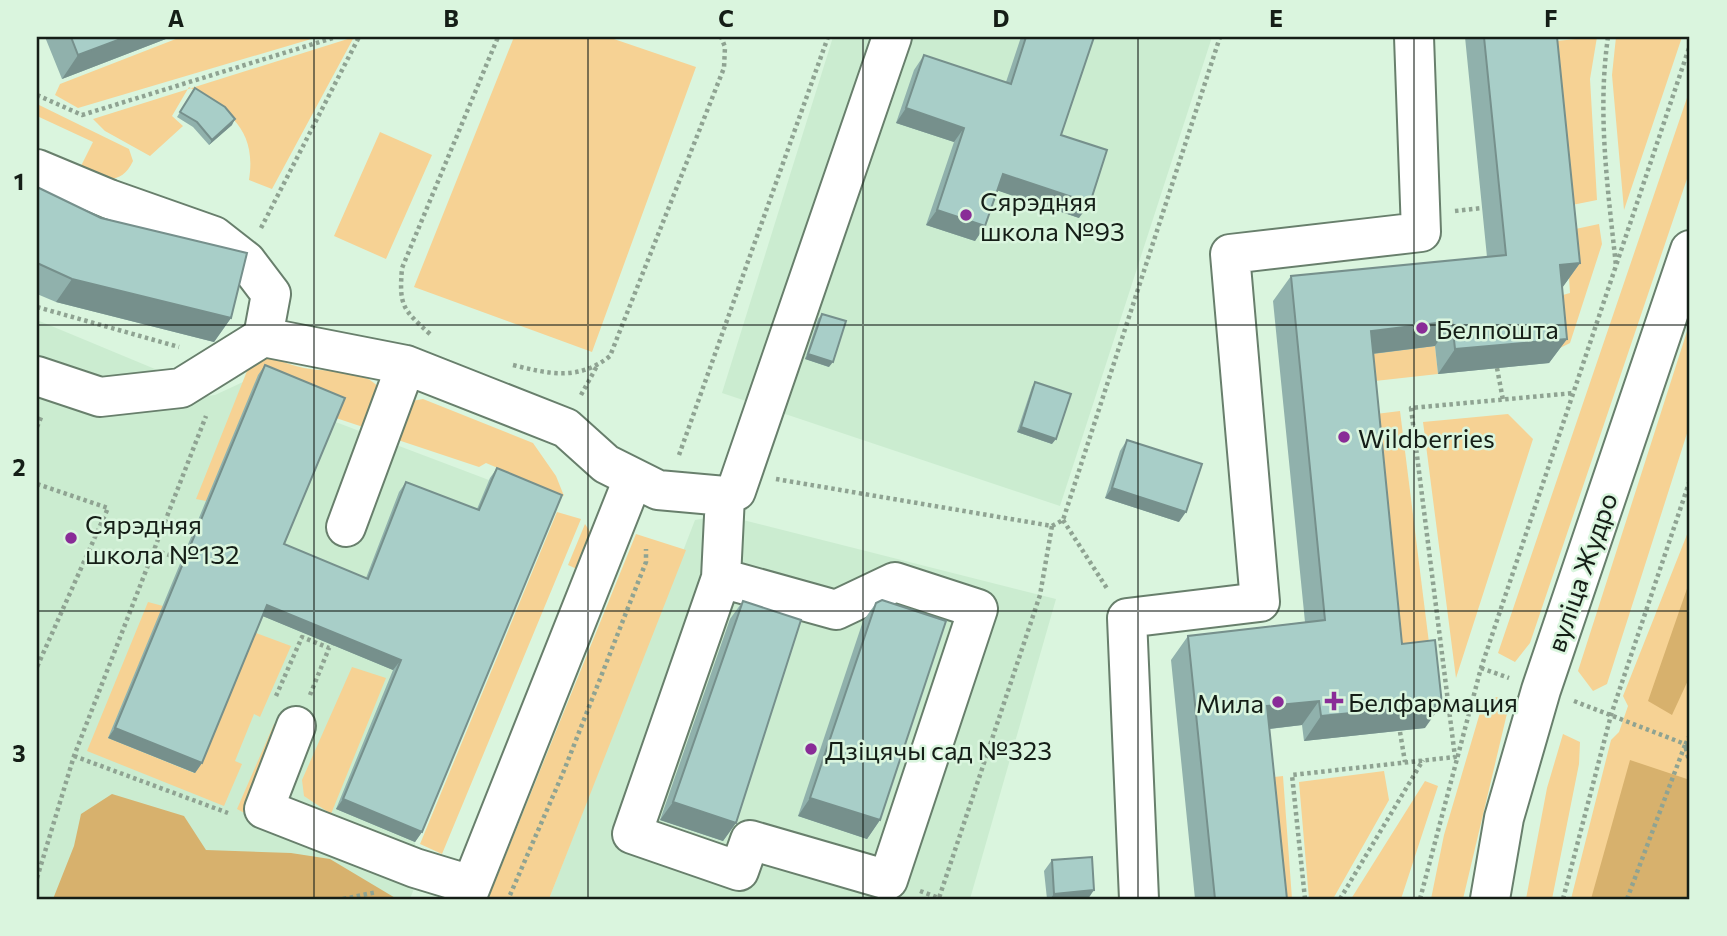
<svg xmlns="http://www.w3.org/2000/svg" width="1727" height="936" viewBox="0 0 1727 936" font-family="Commissioner,sans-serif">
<rect width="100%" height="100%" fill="#daf5de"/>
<path fill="#cbecd0" d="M833 37H1212L1060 506 722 393Z
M37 320 167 374 190 398 215 395 258 375 333 421 555 505 415 842 416 883 410 899H37Z
M723 515 1056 599 970 899H549L695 520Z"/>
<path fill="#f6d294" d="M181 37H318L78 108 55 95 60 84Z
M354 37 272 189 249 180C257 129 229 111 189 87L172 116 183 126 150 156 105 131 93 119Z
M514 37H608L696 67 592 352 414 287Z
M1597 37 1590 79 1597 200 1562 207 1546 42Z
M1616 37H1682L1624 210 1612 75Z
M1690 89V170L1530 643 1515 662 1498 653Z
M37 104 129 149 133 161C121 187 102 179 79 170L93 142 37 116Z
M380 132 432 155 386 259 334 236Z
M1599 224 1602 244 1570 343 1556 350 1552 298 1570 293 1566 231Z
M1690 322V424L1607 684 1593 691 1578 671Z
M1435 346 1438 374 1357 383 1354 356Z
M272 358C282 361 293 366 304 368 329 373 364 367 381 390L372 430 336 418 258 376 206 501 196 499 251 361Z
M423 399 533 443 556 476 564 496 486 463 479 467 389 437 412 401Z
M1400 411 1431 659 1385 668 1360 416Z
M1508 414 1533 439 1456 678 1423 422Z
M557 512 581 519 442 854 420 844Z
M585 524 591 533 590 575 568 565Z
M1690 527V899H1571L1611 740 1619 732 1628 706 1623 696Z
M636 534 686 550 549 899H488Z
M148 602 163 606 108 738 194 773 253 632 291 646 260 717 254 714 235 761 242 764 224 806 87 751Z
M352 667 386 678 331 814 304 796 302 780Z
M1497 697 1509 705 1463 899H1431L1444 835 1484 699Z
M274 724 283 736 250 816 237 809Z
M1563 734 1580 742 1579 764 1552 899H1526L1547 788Z
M1384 771 1389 800 1333 899H1309L1299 782Z
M1283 776 1292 899H1267L1255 779Z
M1425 781 1438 786 1401 899H1351Z"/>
<path fill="#d7b16d" d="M1690 580V676L1672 715 1648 701Z
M1630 760 1690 780V899H1591Z
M112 794 184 816 206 850 291 853 330 859 397 899H53L74 846 81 814Z"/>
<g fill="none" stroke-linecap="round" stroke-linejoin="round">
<g stroke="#687f6c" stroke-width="42">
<path id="minor" d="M37 169 109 199 214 236 246 261 271 294 263 337
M37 376 100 397 181 388 263 337 406 365 566 428 606 464 658 490 725 496 721 578 836 610 895 582 978 609 888 880 750 840 739 871 632 834 721 578
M725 496 736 491 892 37
M346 527 406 365
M296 726 264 809 415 868 471 885
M466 899 633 479
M1139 899 1127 618 1260 602 1230 254 1421 232 1414 37"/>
</g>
<g stroke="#687f6c" stroke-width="42">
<path id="major" d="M1490 899 1504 818 1541 690 1690 250"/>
</g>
<path stroke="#8fa392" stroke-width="4.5" stroke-dasharray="3.5 3.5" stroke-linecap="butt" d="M1608 37C1597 113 1608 190 1616 266
M37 95 82 115 336 37
M1455 211 1482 208
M261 228 359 37
M37 307 179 347
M430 334C402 309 399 305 402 268L498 37
M513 365C549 374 579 381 610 356L724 68 725 47 721 37
M1497 368 1503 400
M581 395 597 366
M37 427 42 415
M679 455 828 37
M776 479 1052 526 1063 520 1220 37
M37 484 108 508 37 667
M1063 520 1108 590
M154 550 181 559
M1481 668 1509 678
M310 695 329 648
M276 696 302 637 329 648 332 644
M1574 701 1690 746
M1400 732 1405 762
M1690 735 1685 745 1690 765
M74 756 228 813
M37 878 74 756 206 416
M920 891 939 898 1040 595 1052 526
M510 895 563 773 646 562V549
M343 899 377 892
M1305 899 1292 775 1455 757 1411 408 1574 393
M1340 899 1423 760
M1420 899 1481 668 1690 45
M1563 899 1611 715 1690 480
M1627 899 1685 745"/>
<use href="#minor" stroke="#fff" stroke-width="38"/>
<use href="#major" stroke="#fff" stroke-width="38"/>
</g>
<path fill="#90b1ac" d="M45 37H171L62 79Z
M1021 37H1094L1061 135 1079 218 997 190 985 226 975 241 926 225 954 142 896 123 914 70 924 55 1006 82Z
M1465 37H1557L1580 263 1562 288 1567 339 1549 363 1438 374 1435 346 1373 354 1402 644 1425 728 1304 741 1302 725 1269 729 1287 899H1195L1171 660 1188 636 1305 622 1273 301 1291 276 1487 257Z
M195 88 232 125 209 145 193 127 177 117Z
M37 187 231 318 214 342 56 302 37 294Z
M822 314 829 367 805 359 818 319Z
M265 365 284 544 366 578 399 492 406 482 477 509 490 478 497 468 422 832 415 842 336 809 393 670 263 616 202 763 195 773 108 738 258 375Z
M1035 382 1052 444 1017 432 1032 387Z
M1127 440 1179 522 1105 498 1120 451Z
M743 601 736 823 723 841 660 820 730 619Z
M876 603 880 820 867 839 798 816 863 621Z
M1052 860 1088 899H1047L1044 871Z"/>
<path fill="#76908c" d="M126 37H171L62 79 78 55Z
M906 108 964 128 954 142 896 123Z
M235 119 232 125 209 145 212 140Z
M1003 174 1090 203 1079 218 993 189Z
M937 210 985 226 975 241 926 225Z
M1580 263 1562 288 1543 290 1560 265Z
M72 279 231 318 214 342 56 302Z
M1452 321 1435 346 1354 356 1371 331Z
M1567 339 1549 363 1438 374 1455 349Z
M808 354 833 362 829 367 805 359Z
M1021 427 1056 439 1052 444 1017 432Z
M1112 488 1186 512 1179 522 1105 498Z
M267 605 401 660 393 670 260 615Z
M1319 701 1302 725 1250 731 1267 706Z
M1442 704 1425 728 1304 741 1321 716Z
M115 728 202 763 195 773 108 738Z
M810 798 880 820 867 839 798 816Z
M343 799 422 832 415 842 336 809Z
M673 802 736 823 723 841 660 820Z
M1094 890 1088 899H1050L1054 894Z"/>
<path fill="#a8cec8" stroke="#76908c" stroke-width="2" d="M71 37H126L78 55Z
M1026 37H1094L1061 135 1107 150 1090 203 1003 174 985 226 937 210 964 128 906 108 924 55 1011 84Z
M1484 37H1557L1580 263 1560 265 1567 339 1455 349 1452 321 1371 331 1402 644 1435 640 1442 704 1321 716 1319 701 1267 706 1287 899H1215L1188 636 1325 620 1291 276 1506 255Z
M195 88 225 107 235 119 212 140 197 122 180 112Z
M37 187 101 218 247 253 231 318 72 279 37 263Z
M822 314 846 321 833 362 808 354Z
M265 365 345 398 284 544 368 579 406 482 479 510 497 468 562 495 422 832 343 799 401 660 267 605 202 763 115 728Z
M1035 382 1071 394 1056 439 1021 427Z
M1127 440 1202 464 1186 512 1112 488Z
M882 600 946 621 880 820 810 798 876 603Z
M743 601 801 620 736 823 673 802Z
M1092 857 1094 890 1054 894 1052 860Z"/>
<path fill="none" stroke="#151e17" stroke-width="2" stroke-opacity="0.55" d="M314 37V899M588 37V899M863 37V899M1138 37V899M1414 37V899M37 325H1690M37 611H1690"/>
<g fill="#892c97" stroke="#daf5de" stroke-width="2.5">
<circle cx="966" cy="215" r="7"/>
<circle cx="1422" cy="328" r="7"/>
<circle cx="1344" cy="437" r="7"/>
<circle cx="71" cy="538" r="7"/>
<path d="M1330.5 690.5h7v7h7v7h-7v7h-7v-7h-7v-7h7z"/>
<circle cx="1278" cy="702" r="7"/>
<circle cx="811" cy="749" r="7"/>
</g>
<g text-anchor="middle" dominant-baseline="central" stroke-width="5" stroke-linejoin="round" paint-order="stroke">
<g font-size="26" fill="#151e17" stroke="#daf5de" text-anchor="start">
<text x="980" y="200">Сярэдняя<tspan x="980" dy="30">школа №93</tspan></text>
<text x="1436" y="328">Белпошта</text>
<text x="1358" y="437">Wildberries</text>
<text x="85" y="523">Сярэдняя<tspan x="85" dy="30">школа №132</tspan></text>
<text x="1348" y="701">Белфармация</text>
<text x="1264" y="702" text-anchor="end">Мила</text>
<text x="825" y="749">Дзіцячы сад №323</text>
</g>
<g font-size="26" fill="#151e17" stroke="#daf5de">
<text transform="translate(1581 572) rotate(-71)">вуліца Жудро</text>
</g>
</g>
<rect width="1727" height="936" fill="none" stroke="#daf5de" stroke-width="77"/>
<rect x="38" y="38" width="1650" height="860" fill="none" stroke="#151e17" stroke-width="2.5"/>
<g font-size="23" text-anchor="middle" font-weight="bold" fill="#151e17">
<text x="176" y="27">A</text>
<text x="451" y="27">B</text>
<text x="726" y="27">C</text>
<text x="1001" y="27">D</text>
<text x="1276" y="27">E</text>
<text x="1551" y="27">F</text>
<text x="19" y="190">1</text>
<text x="19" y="476">2</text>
<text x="19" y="762">3</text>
</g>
</svg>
